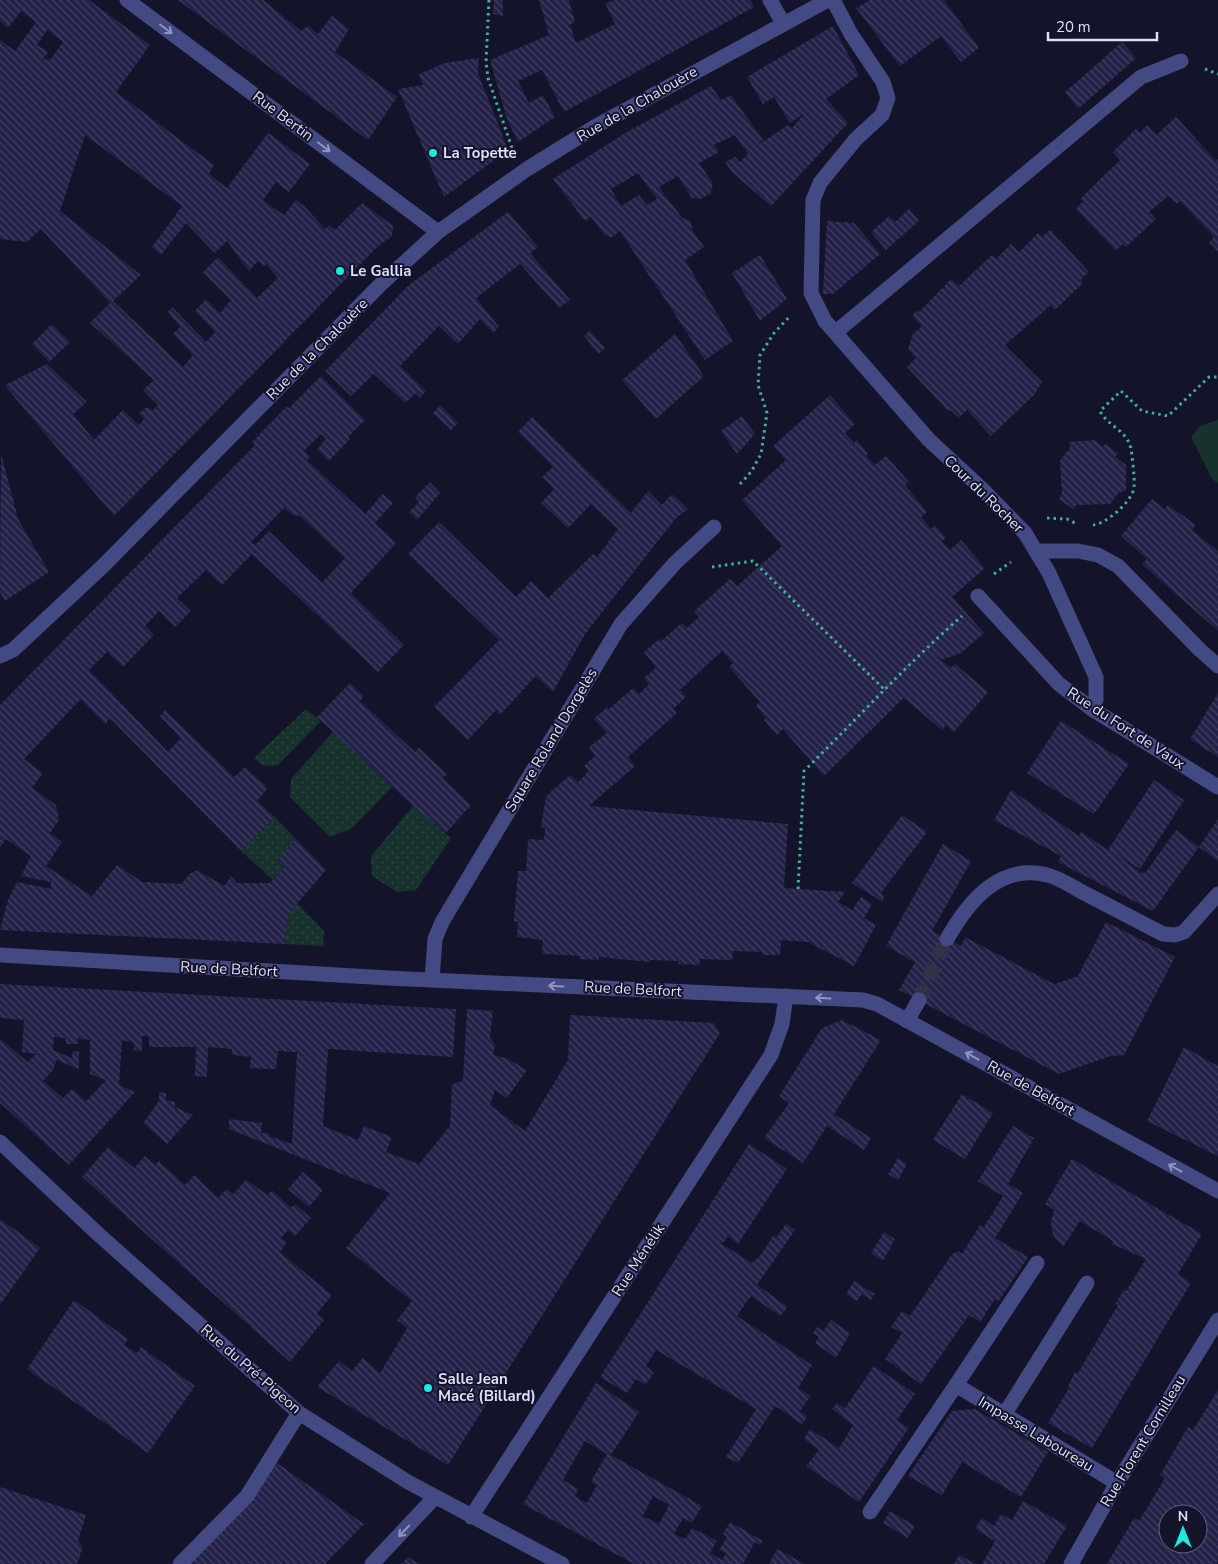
<svg xmlns="http://www.w3.org/2000/svg" width="1218" height="1564" viewBox="0 0 1218 1564" font-family="'Nunito Sans',sans-serif">
<defs>
<pattern id="garden-dots" width="8" height="8" patternUnits="userSpaceOnUse" patternTransform="scale(1.25)"><rect width="8" height="8" fill="#17322d"/><path d="M2 2h.1M6 6h.1" fill="none" stroke="#2d4642" stroke-width="1.8" stroke-linecap="round"/></pattern>
<pattern id="building-back-hatch" width="6" height="6" patternUnits="userSpaceOnUse" patternTransform="scale(1.25)"><rect width="6" height="6" fill="#232148"/><path d="M-1 5l2 2M0 0l6 6M5-1l2 2" fill="none" stroke="#424163"/></pattern>
</defs>
<rect width="100%" height="100%" fill="#131329"/>
<path fill="#17322d" d="M1218 420V483L1212 479 1191 437 1200 426Z"/>
<path fill="url(#garden-dots)" d="M306 709 321 721 278 765 263 766 254 758Z
M333 732 392 787 351 829 330 837 290 797 291 779Z
M413 806 451 838 416 890 397 892 372 876 371 856Z
M275 817 296 839 277 860 284 867 273 880 241 851Z
M297 903 324 931 323 946 285 944 289 913Z"/>
<path fill="url(#building-back-hatch)" fill-rule="evenodd" d="M0 0H89L150 45 116 92 214 165 209 174 227 188 268 133 310 164 289 192 276 182 263 200 271 206 284 215 296 200 304 206 325 229 329 225 335 230 362 203 393 226 392 236 378 246 114 516 6 387 7 384 47 364 87 402 73 414 94 440 123 410 139 425 144 419 139 413 147 407 153 410 158 405 143 390 154 380 90 323 110 303 41 229 27 242 0 239V40L15 51 36 22 21 11 8 28 0 21ZM47 30 63 42 50 60 43 59 48 52 37 45ZM85 135 182 206 152 247 161 255 186 223 215 253 227 241 249 271 258 261 264 266 266 264 278 278 257 298 218 257 203 272 231 300 220 313 206 299 195 311 215 332 206 342 172 307 168 312 180 327 173 334 193 355 183 367 113 301 141 275 60 211Z
M178 0H263L301 31 308 26 318 34 332 16 349 29 335 52 397 97 368 140Z
M494 0H503V16L493 14Z
M539 0H569L575 22 570 25 576 43 615 24 605 3 616 0H750L754 7 564 112 542 70 518 81 529 103 543 95 555 117 518 142 507 119 490 60 549 35Z
M870 0H944L979 48 961 62 941 36 900 66 856 8Z
M833 26 859 75 826 99 848 123 771 206 731 171 725 162 735 157 740 162 748 154 735 135 714 145 719 152 699 163 713 183 711 193 701 199 692 198 678 176 659 187 682 218 691 221 692 230 704 247 685 260 733 341 705 360 620 231 612 237 605 236 591 217 585 221 553 179 627 132 711 86 721 100 731 95 763 140 755 147 788 125 792 128 804 114 790 123 774 97 763 104 747 77ZM638 173 657 199 647 205 639 195 621 206 611 189Z
M1122 42 1136 58 1078 109 1065 92Z
M479 58 478 73 508 150 444 197 398 89 423 85 419 74 445 63Z
M1176 117 1216 161 1218 159V252L1209 242 1214 237 1180 201 1177 204 1168 196 1149 212 1156 219 1126 247 1123 244 1116 251 1076 209 1083 201 1081 198 1120 160 1113 152 1136 129 1140 133 1147 125 1156 135Z
M909 209 919 221 886 250 871 232 889 216 895 222Z
M508 212 538 247 530 253 570 300 559 308 520 264 476 298 499 327 493 333 480 319 458 344 439 326 400 366 426 391 420 398 416 393 405 403 374 374 351 396 325 371 409 285Z
M827 221 854 223 880 254 833 294H823Z
M1050 230 1089 272 1081 279 1083 283 1055 310 1051 305 1005 345 1042 382 1035 394 991 436 967 410 959 418 950 410 948 411 907 367 916 358 908 349 913 334 922 326 912 315 917 311 919 312 951 279 959 286 992 255 996 259 1011 244 1019 252 1038 233 1042 237Z
M760 255 787 299 760 321 732 273Z
M52 324 70 342 49 362 32 344Z
M590 331 605 348 599 354 584 336Z
M675 334 704 376 656 419 622 380Z
M321 376 365 420 348 437 350 439 329 461 317 449 326 439 321 434 304 451 310 457 307 460 365 514 383 494 393 503 375 523 396 543 351 593 404 645 378 672 252 554 222 585 206 570 177 598 191 611 175 627 159 611 145 626 154 635 123 667 107 652 89 670 168 752 181 738 160 716 165 710 234 777 245 767 268 788 257 801 275 817 241 851 110 718 105 724 81 699 24 759 43 773 32 788 56 805 59 820 50 833 62 842 46 866 92 896 117 865 142 882 182 884 189 874 197 870 224 886 231 876 237 883H270L284 867 277 860 296 839 326 870 289 913 285 944 0 930 8 900 17 882 51 889V882L21 876 31 856 6 839 0 848V705L255 445 252 442 286 407 289 408ZM284 508 293 515 300 516 345 558 322 583 269 531 255 545 251 542Z
M830 395 855 424 845 433 854 443 857 440 868 454 866 456 875 465 886 456 909 482 905 485 927 512 921 517 931 529 935 525 946 538 942 541 950 550 961 540 985 568 952 597 984 633 961 653 941 660 951 668 955 664 988 692 954 732 946 725 942 730 904 698 824 776 783 729 777 735 764 720 766 718 756 706 760 702 729 667 733 663 722 651 680 690 686 697 673 709 677 713 628 757 635 766 589 806 788 824 784 888 845 892 838 902 852 910 861 897 872 904 864 918 876 925 854 966 808 942 781 940 780 955H763L762 952 733 951 732 960 700 959 699 965 678 964V961L650 960V962L599 957V960L580 959V956L542 954 543 940 517 937 518 922 514 921 518 871H526L528 839 544 840 545 828 541 827 546 796 570 775 578 782 589 771 584 766 595 756 589 747 607 733 594 719 607 707 609 709 633 688 639 694 649 684 644 678 656 668 644 652 659 639 661 641 682 623 687 628 699 617 694 611 730 579 737 586 782 546 742 500 786 460 773 446Z
M440 405 458 423 451 430 433 413Z
M742 416 755 434 737 454 721 431Z
M532 417 631 513 648 491 662 505 672 494 688 509 676 518 585 634 553 692 536 676 500 715 496 710 468 740 434 707 499 640 408 554 439 522 516 597 531 581 548 598 593 554 597 557 618 529 591 504 568 528 541 503 554 489 542 477 553 467 518 432Z
M1095 440 1102 447 1106 444 1118 454 1115 457 1126 465V491L1119 492 1110 504 1076 505 1073 509 1059 499 1062 494 1060 460 1070 448 1069 442Z
M1 453 18 519 49 572 5 601 0 592Z
M430 482 440 493 417 520 409 512 419 502 415 497Z
M1152 499 1164 509 1168 505 1196 525 1192 530 1218 551V631L1142 564 1147 559 1121 536Z
M350 683 364 696 360 701 415 752 419 748 447 774 443 778 471 805 446 833 413 806 317 717Z
M1218 693V757L1190 739Z
M1061 721 1129 764 1094 814 1027 773Z
M1154 780 1184 800 1140 869 1115 854 1142 873 1146 872 1176 830 1199 847 1218 819V861L1199 847 1153 911 1058 862 1061 856 994 820 1011 790 1079 836 1081 832 1108 850Z
M902 815 927 832 881 893 884 896 883 902 852 883Z
M943 844 971 861 932 931 961 946 965 937 1054 984 1052 989 1055 984 1078 976 1106 922 1175 957 1124 1055 1111 1056 1059 1074 899 990 915 962 886 946Z
M0 984 456 1009 453 1057 328 1049 323 1126 358 1140 364 1126 392 1137 386 1152 419 1164 450 1126 452 1084 463 1081 467 1009 493 1011 490 1038 495 1044 493 1055 506 1058 527 1070 507 1098 495 1090 490 1105 525 1131 568 1060 570 1015 714 1023 720 1033 448 1465 317 1387 339 1361 352 1371 363 1358 380 1373 407 1328 397 1320 412 1301 346 1248 390 1193 229 1129V1119L262 1123 261 1133H268L269 1136 292 1144 297 1052 278 1051 276 1069 250 1068 251 1057 232 1055V1049L208 1047 207 1077 195 1076 196 1047H149V1036H142V1051L134 1050V1043L122 1040 119 1085 135 1092 69 1165 0 1103V1039L28 1062 36 1054 22 1052 24 1020 0 1018ZM54 1037 65 1038 67 1044H79L78 1038 90 1040V1074L106 1080 86 1101 72 1089 63 1098 43 1081 53 1070 56 1060 79 1069V1052L73 1051 72 1058 53 1050Z
M842 1020 881 1040 834 1114 871 1138 864 1150 827 1126 803 1163 764 1138 789 1103 779 1096 822 1028Z
M1184 1047 1218 1066V1156L1147 1121Z
M159 1092 166 1093V1100L175 1102V1107L193 1115 167 1144 143 1123 159 1101Z
M962 1094 993 1113 965 1159 933 1140Z
M1013 1126 1034 1138 1008 1184 1023 1193 995 1238 1028 1257 998 1302 995 1299 980 1322 969 1315 921 1384 885 1359 902 1333 891 1327 902 1311 910 1316 952 1254 958 1251 962 1254 980 1225 984 1227 1003 1196 978 1181Z
M749 1144 787 1169 738 1244 728 1236 722 1244 752 1263 760 1256 773 1236 776 1238 786 1224 795 1230 757 1285 788 1307 780 1316 751 1296 737 1316 812 1365 798 1388 811 1396 800 1411 807 1417 802 1424 775 1406 738 1463 726 1457 756 1409 656 1350 646 1366 654 1373 645 1385 636 1379 627 1393 600 1377Z
M108 1147 134 1168 145 1156 155 1165 159 1161 185 1185 194 1175 218 1198 227 1189 233 1194 246 1180 268 1195 272 1190 291 1208 295 1204 311 1218 295 1236 288 1230 281 1238 287 1242 280 1252 332 1295 317 1314 324 1320 290 1362 82 1177Z
M898 1158 907 1164 898 1180 888 1174Z
M1072 1159 1202 1234 1178 1274 1191 1283 1092 1448 1048 1423 1069 1388 1068 1386 1075 1372 1078 1373 1118 1305 1115 1304 1124 1290 1126 1291 1146 1259 1112 1244 1113 1241 1080 1221 1063 1247 1053 1236 1051 1222 1054 1210 1045 1204Z
M303 1172 323 1190 309 1207 288 1189Z
M0 1219 40 1248 0 1305Z
M884 1232 895 1239 883 1261 871 1253Z
M854 1281 875 1294 871 1300 862 1294 857 1301 846 1294Z
M74 1300 128 1339 124 1345 137 1353 141 1347 195 1386 148 1453 27 1369Z
M831 1320 850 1333 836 1358 815 1343 819 1337 813 1333 817 1327 823 1331Z
M874 1366 915 1394 897 1420 909 1428 859 1502 806 1466 819 1450 804 1439 810 1429 839 1448 853 1425 832 1409 837 1403 845 1408Z
M596 1383 639 1412 611 1455 702 1506 692 1523 683 1518 674 1534 685 1539 692 1528 717 1541 710 1553 722 1560 726 1553 719 1550 727 1537 723 1534 730 1522 763 1541 760 1545 755 1542 743 1564H634L523 1504ZM585 1441 607 1454 591 1481 597 1485 587 1503 575 1496 578 1489 563 1480ZM653 1496 669 1505 659 1524 643 1516Z
M1218 1390V1560L1216 1564H1107L1134 1518 1139 1521 1165 1478 1160 1475 1188 1427 1193 1430ZM1168 1514H1198V1544H1168Z
M975 1409 1048 1452 1021 1497 962 1462 942 1495 908 1476 952 1411Z
M277 1463 364 1524 325 1564H190Z
M0 1487 86 1515 78 1541 83 1547 77 1564H0Z
M1023 1501 1067 1526 1044 1564H982L995 1541 975 1529 982 1518 994 1526 1001 1514 1012 1520Z
M890 1511 915 1526 908 1538 883 1523Z
M777 1549 801 1562 805 1564H769Z
M959 1555 976 1564H954Z
M408 1557 419 1564H401Z"/>
<g fill="none" stroke-linecap="round" stroke-linejoin="round">
<path stroke="#313249" stroke-width="15" stroke-dasharray="15 8" stroke-linecap="butt" d="M919 1000 947 939"/>
<path stroke="#3cb299" stroke-width="3" stroke-dasharray="2.5 4" stroke-linecap="butt" d="M489 0 486 62 488 78 512 148
M1205 69 1218 74
M740 484 751 472 761 454 767 413 758 385 760 355 774 333 791 315
M1047 518 1067 519 1075 523
M1093 525C1106 524 1133 501 1134 487 1135 480 1132 452 1130 445 1124 429 1107 425 1100 411L1121 391 1142 411 1168 416 1209 377H1218
M712 567 753 561 885 690
M994 574 1011 562
M798 889 804 771C856 720 906 665 962 616"/>
<path stroke="#434a83" stroke-width="15" d="M127 0 438 232
M770 0 783 23
M833 0 851 34 883 82 888 98 882 115 856 139 837 162 820 183 813 200 811 293 825 321 929 440 982 489 1025 533 1049 573 1096 677V700L1092 709
M836 332 1141 77 1181 61
M1036 551H1078L1098 555 1118 566 1200 650 1218 666
M978 596 1059 684 1092 709 1218 787
M0 656 13 650 103 566 381 284 438 232 527 169 598 125 828 0
M947 939C968 902 999 863 1047 875 1061 878 1075 889 1088 895 1113 908 1138 921 1163 934L1175 935 1184 932 1218 894
M0 955 388 978 863 1000 877 1004 1218 1191
M432 980 435 939 442 922 621 624 675 563 714 527
M907 1021 919 1000
M0 1142 97 1233 299 1413 408 1482 562 1564
M956 1385 1037 1263
M1004 1415 1087 1283
M870 1512 956 1385 1117 1483
M471 1517 771 1055 782 1024 786 996
M180 1564 247 1496 299 1413
M372 1564 435 1497
M1071 1564 1117 1483 1218 1320"/>
</g>
<defs><path id="oneway-shaft" d="M-6 0H5M1.5-3L5.5 0L1.5 3" fill="none" stroke-width="1.6" stroke-linecap="round" stroke-linejoin="round" transform="scale(1.25)"/></defs>
<g stroke="#9094c0">
<use href="#oneway-shaft" transform="translate(166 29) rotate(37)"/>
<use href="#oneway-shaft" transform="translate(324 147) rotate(37)"/>
<use href="#oneway-shaft" transform="translate(556 986) rotate(-177)"/>
<use href="#oneway-shaft" transform="translate(823 998) rotate(-177)"/>
<use href="#oneway-shaft" transform="translate(972 1056) rotate(-151)"/>
<use href="#oneway-shaft" transform="translate(1175 1168) rotate(-151)"/>
<use href="#oneway-shaft" transform="translate(404 1531) rotate(134)"/>
</g>
<g fill="#1beadf" stroke="#131329" stroke-width="2">
<circle cx="433" cy="153" r="5"/>
<circle cx="340" cy="271" r="5"/>
<circle cx="428" cy="1388" r="5"/>
</g>
<g text-anchor="middle" dominant-baseline="central" stroke-width="4" stroke-linejoin="round" paint-order="stroke">
<g font-size="15" fill="#dedffc" stroke="#131329">
<text transform="translate(637 104) rotate(-30)">Rue de la Chalouère</text>
<text transform="translate(283 116) rotate(37)">Rue Bertin</text>
<text transform="translate(317 349) rotate(-45)">Rue de la Chalouère</text>
<text transform="translate(984 494) rotate(44)">Cour du Rocher</text>
<text transform="translate(1126 728) rotate(33)">Rue du Fort de Vaux</text>
<text transform="translate(551 740) rotate(-59)">Square Roland Dorgelès</text>
<text transform="translate(229 969) rotate(3)">Rue de Belfort</text>
<text transform="translate(633 989) rotate(3)">Rue de Belfort</text>
<text transform="translate(1031 1088) rotate(29)">Rue de Belfort</text>
<text transform="translate(638 1260) rotate(-57)">Rue Ménélik</text>
<text transform="translate(251 1369) rotate(41)">Rue du Pré-Pigeon</text>
<text transform="translate(1036 1434) rotate(31)">Impasse Laboureau</text>
<text transform="translate(1143 1441) rotate(-59)">Rue Florent Cornilleau</text>
</g>
<g font-size="15" font-weight="bold" fill="#dedffc" stroke="#131329" text-anchor="start">
<text x="443" y="153">La Topette</text>
<text x="350" y="271">Le Gallia</text>
<text x="438" y="1379">Salle Jean<tspan x="438" dy="17">Macé (Billard)</tspan></text>
</g>
</g>
<g transform="translate(1183 1529)"><circle r="24" fill="#131329" stroke="#64657d"/>
<path d="M0-4L9 19L0 12L-9 19Z" fill="#1beadf"/>
<text y="-8" font-size="14" font-weight="bold" text-anchor="middle" fill="#dedffc">N</text>
</g>
<path d="M1048 32v8h109v-8" fill="none" stroke="#dedffc" stroke-width="2.5"/>
<text x="1056" y="32" font-size="15" fill="#dedffc" stroke="#131329" stroke-width="4" paint-order="stroke">20 m</text>
</svg>
